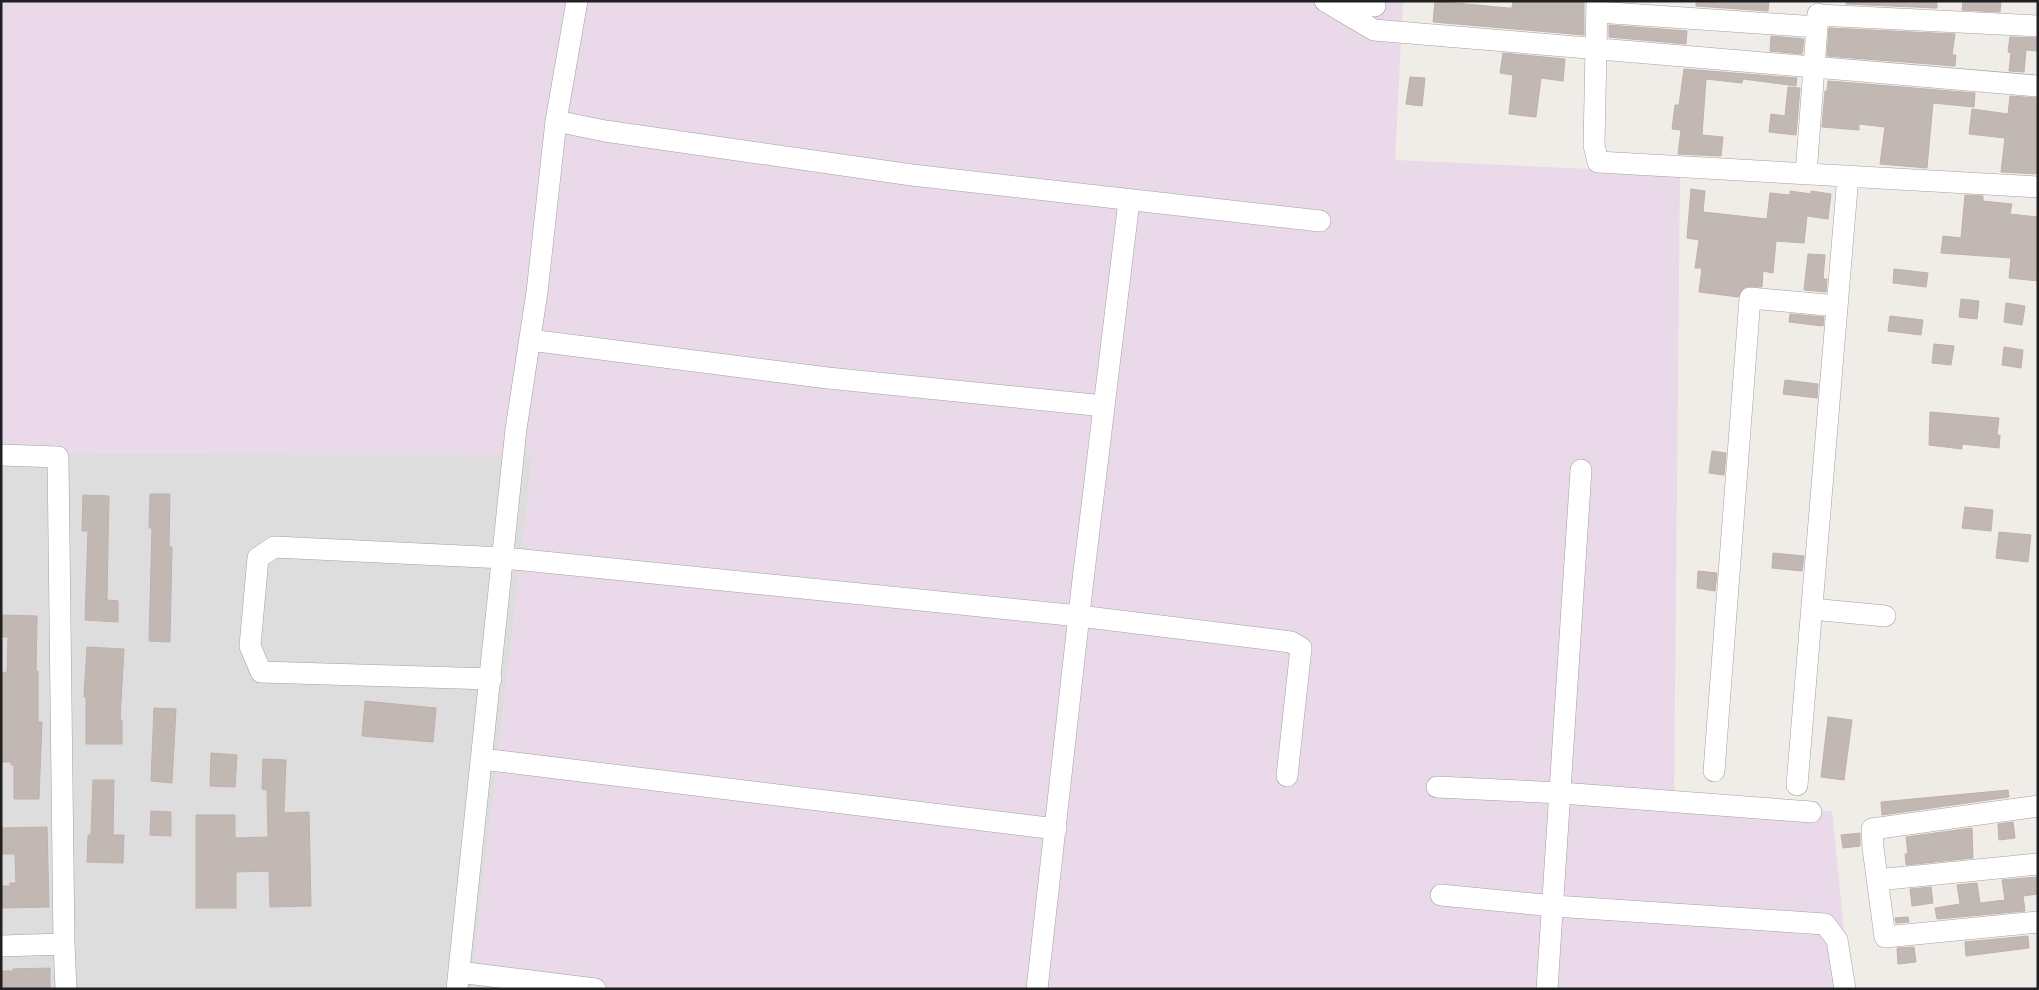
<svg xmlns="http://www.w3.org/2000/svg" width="2039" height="990" viewBox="0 0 2039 990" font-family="'Open Sans',sans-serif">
<rect width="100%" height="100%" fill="#f0ece7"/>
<path fill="#dedddd" d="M1 453 533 455 471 989H1Z"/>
<path fill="#e9d9e9" d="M1 1H1403L1395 160 1680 173 1674 800 1832 811 1850 989H471L533 455 1 453Z"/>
<path fill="#c1b7b3" stroke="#c2b0aa" d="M1435 1 1508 8H1512L1513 1H1584V35L1433 22Z
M1696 1H1769L1768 11 1696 6Z
M1846 1H1937V8L1846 4Z
M1963 1H2001L2000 12 1962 10Z
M1609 25 1687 31 1686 44 1609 37Z
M1829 28 1955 34 1952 55H1956L1955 66 1827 56Z
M1771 36 1804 39 1802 54 1770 51Z
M2010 37 2038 38V51L2026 50 2024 72 2009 71 2011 53 2008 52Z
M1503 53 1565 59 1563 81 1541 78 1536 117 1509 114 1513 75 1500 73Z
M1684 69 1797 78 1796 86 1743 79 1742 83 1706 79 1702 135 1723 137 1721 156 1678 154 1681 130 1672 129 1675 105H1679Z
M1410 77 1425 78 1422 106 1406 104Z
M1828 81 1975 93 1974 107 1933 103 1927 168 1880 164 1885 127 1859 124V130L1822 127 1825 91H1827Z
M1788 87 1800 88 1796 135 1769 132 1771 114 1785 116Z
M2010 96 2038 98V174L2001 172 2005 138 1969 134 1972 109 2008 114Z
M1691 189 1705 191 1703 212 1767 219 1770 193 1790 195V191L1811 194V191L1831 194 1828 219 1807 216 1804 243 1776 241 1773 273 1763 271 1762 287H1745L1738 297 1699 292 1702 268H1695L1699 240 1687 238Z
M1965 195 1983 196V201L2012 204 2010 214 2038 217V281L2009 278 2011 258 1941 253 1943 236 1961 238Z
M1808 254 1825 255 1823 279H1827L1826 292 1804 290Z
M1894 269 1928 273 1926 287 1893 283Z
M1961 299 1979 301 1977 319 1959 317Z
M2006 303 2025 306 2022 325 2004 322Z
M1790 314 1824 317 1823 326 1789 322Z
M1890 316 1923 320 1921 335 1888 331Z
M1934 344 1954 346 1951 365 1932 363Z
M2004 347 2023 350 2021 368 2002 365Z
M1785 380 1818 384 1817 398 1783 394Z
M1930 412 1999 418 1997 435H2000L1999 448 1962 444V449L1929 445Z
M1712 451 1726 453 1724 475 1709 473Z
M150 494H170L169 547H172L170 642 149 641 152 528H149Z
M83 495 109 496 107 600 118 601V622L85 620 88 531H82Z
M1965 507 1993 510 1991 531 1962 528Z
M1999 532 2031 535 2028 562 1996 558Z
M1773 553 1804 556 1802 571 1772 568Z
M1698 571 1717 573 1715 591 1697 588Z
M1 615 37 616 36 671H38V722H42L39 799H14V765H11V762H1V673L7 672 8 637H1Z
M87 647 124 649 120 720H122V744H86V697H84Z
M365 701 436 708 433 742 362 736Z
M154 708 176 709 172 783 151 781Z
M1828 717 1852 720 1844 780 1821 777Z
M211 753 237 755 235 787 210 786Z
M263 759 286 760 284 813 309 812 311 906 270 907 269 871 236 872V908H196V815H235V838L268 837 267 790 262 789Z
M93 780H114L113 835H124L123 863 87 862 88 835H91Z
M2008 790 2009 797 1882 815 1881 802Z
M151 811 171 812V836L150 835Z
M2013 822 2015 838 1999 840 1998 824Z
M47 827 49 907 1 908V886H10V883H16L15 854H1V828Z
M1972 828 1973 858 1906 865 1905 854H1908L1906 837Z
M1860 833V846L1843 848 1841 835Z
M2038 877V894L2023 896 2025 911 1937 919 1935 908 1960 904 1957 885 1977 883 1980 903 2005 900 2002 880Z
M1931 887 1933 903 1912 906 1910 889Z
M1908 917 1909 922 1896 923 1895 918Z
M2028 936 2029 948 1966 956 1965 942Z
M1914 947 1916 962 1898 964 1897 948Z
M50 968V989H1V971H13V969Z"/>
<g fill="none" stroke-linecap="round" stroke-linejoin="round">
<g stroke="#a1a1a1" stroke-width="22">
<path id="minor" d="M1325 1 1374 30 2038 86
M1597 1 1594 145 1598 162 2038 187
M1333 2 1375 6
M1597 12 1817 27
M1818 15 2038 26
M556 121 605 131 912 175 1320 221
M1806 174 1818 14
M530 340 828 378 1104 406
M1 455 58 457 64 944
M1812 609 1885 616
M491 679 261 672 250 646 258 558 274 547 504 558 1079 616 1291 642 1301 648 1287 776
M482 759 1056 829
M1714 771 1750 298 1837 306
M1797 785 1848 176
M1437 787 1561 793 1811 812
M2038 806 1872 829 1873 848 1885 937 2038 922
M1877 880 2038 864
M1441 895 1554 906 1825 924 1837 940 1845 989
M1 946 64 944 66 989
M459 972 595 989
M457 989 516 429 537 292 556 121 577 1
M1037 989 1082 588 1129 201
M1547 989 1581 470"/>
</g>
<use href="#minor" stroke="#fff" stroke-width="21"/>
</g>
<rect width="2039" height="990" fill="none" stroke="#202020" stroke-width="5"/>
</svg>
